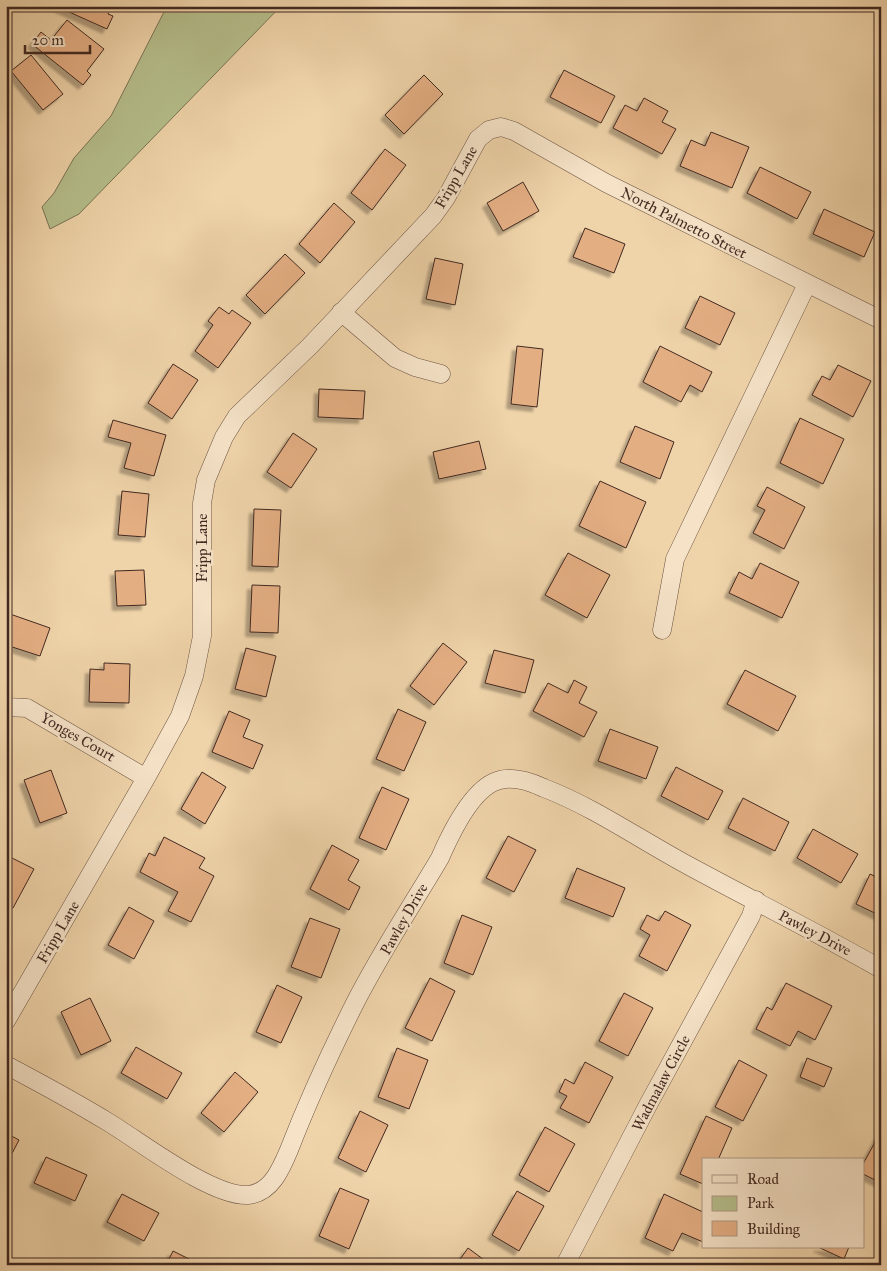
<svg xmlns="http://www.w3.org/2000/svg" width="887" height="1271" viewBox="0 0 887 1271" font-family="'IM FELL Great Primer',serif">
<defs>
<filter id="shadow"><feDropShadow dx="-4.5" dy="4.5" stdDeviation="1" flood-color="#0004"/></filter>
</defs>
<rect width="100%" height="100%" fill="#efd3a9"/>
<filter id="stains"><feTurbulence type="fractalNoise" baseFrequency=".004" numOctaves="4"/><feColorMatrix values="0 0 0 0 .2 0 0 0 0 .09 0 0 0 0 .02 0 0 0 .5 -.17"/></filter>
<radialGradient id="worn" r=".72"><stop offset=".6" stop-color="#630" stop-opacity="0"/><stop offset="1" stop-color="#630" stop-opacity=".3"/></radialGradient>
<path fill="#b5be8b" stroke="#7b7456" d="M167 6H281L79 214 50 229 42 207 54 193 74 158 111 116Z"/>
<path fill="#e4ae83" stroke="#412921" filter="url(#shadow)" d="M111 6 108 14 113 16 107 29 58 7Z
M67 20 104 49 87 71 91 75 83 85 32 44 41 32 51 40Z
M31 55 63 94 43 110 11 71Z
M564 70 615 96 601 123 550 97Z
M424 75 443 94 404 134 385 115Z
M644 98 668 111 662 122 676 129 662 154 613 128 625 105 637 111Z
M711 132 749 147 732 188 680 166 691 140 705 146Z
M385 149 406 165 372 210 351 193Z
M760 167 811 192 797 219 747 193Z
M523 182 539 211 503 231 487 203Z
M334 203 355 222 320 263 299 244Z
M824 209 875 232 864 257 813 234Z
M585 228 625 244 614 273 573 257Z
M285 254 305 273 265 314 246 295Z
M435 258 463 264 455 305 426 299Z
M700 296 735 313 720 345 685 328Z
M219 307 229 314 232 310 251 323 218 368 195 351 213 325 208 321Z
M517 346 543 349 537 407 511 404Z
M660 346 712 372 702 392 690 385 681 402 643 382Z
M173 364 198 380 172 419 148 403Z
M838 365 871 381 853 417 812 395 822 376 830 380Z
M319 389 365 391 363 419 318 417Z
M800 418 844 439 823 484 780 463Z
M113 420 166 435 154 476 124 468 131 443 108 437Z
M635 426 674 442 660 479 620 462Z
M293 433 317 449 291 488 267 472Z
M479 441 486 469 439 479 433 452Z
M600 481 646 502 626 548 579 526Z
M767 487 805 507 784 549 753 533 765 510 757 506Z
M122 491 149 494 145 537 118 535Z
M254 509 281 510 278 567 252 566Z
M568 553 610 575 587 618 545 595Z
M760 563 799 582 782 618 729 593 739 572 752 579Z
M144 570 146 605 117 606 115 571Z
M252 585 280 586 278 633 250 632Z
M10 614 50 628 40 656 6 645V625Z
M443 643 467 662 434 705 410 686Z
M246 648 276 656 266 697 235 689Z
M494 650 534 660 525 693 485 683Z
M104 663 130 664 129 703 89 702 90 669 104 670Z
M745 670 796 696 778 731 727 704Z
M574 680 587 687 579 703 597 712 584 737 533 711 548 683 568 693Z
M398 709 426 722 404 771 376 759Z
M229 711 250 720 243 737 263 745 253 769 212 752Z
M610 729 658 747 646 779 598 761Z
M676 767 723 791 708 820 661 796Z
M51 770 67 813 40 823 24 780Z
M202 772 226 787 205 824 181 809Z
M382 787 409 799 386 850 359 838Z
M743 798 789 822 775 851 728 828Z
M813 829 858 854 841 883 797 858Z
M508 836 536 850 514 892 486 878Z
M164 837 205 858 199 868 214 876 191 922 168 911 178 892 140 872 149 853 155 856Z
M332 845 359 860 348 880 360 887 349 910 310 889Z
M6 855 34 869 13 908 6 904Z
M577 868 625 888 613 917 565 898Z
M870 874 881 879V916L856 904Z
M129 907 154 921 134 959 108 945Z
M665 911 691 925 667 971 639 956 650 935 640 929 647 915 659 921Z
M462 915 492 927 473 975 444 963Z
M310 918 340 929 321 978 291 967Z
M430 978 455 991 432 1041 405 1028Z
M786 983 832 1006 815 1040 798 1031 790 1046 756 1029 767 1007 772 1010Z
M277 985 302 997 281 1043 256 1032Z
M624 993 653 1008 628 1056 599 1041Z
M90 998 111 1041 81 1055 61 1012Z
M136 1047 182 1073 167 1099 121 1073Z
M397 1048 428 1060 409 1109 378 1097Z
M807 1058 832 1068 824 1087 800 1077Z
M739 1060 767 1075 743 1121 715 1107Z
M585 1062 613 1077 589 1123 560 1108 567 1096 559 1092 565 1079 574 1084Z
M235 1072 258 1092 224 1132 201 1113Z
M360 1111 388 1125 366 1172 338 1158Z
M706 1116 732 1128 718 1160H703V1184L680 1174Z
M545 1127 575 1144 549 1192 519 1175Z
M6 1133 19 1140 6 1165Z
M879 1135 881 1136V1183L863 1174V1164Z
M46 1157 87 1175 75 1201 34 1183Z
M340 1188 369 1200 349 1249 319 1236Z
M517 1191 544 1206 519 1251 492 1235Z
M122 1194 159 1213 144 1241 107 1222Z
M664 1194 703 1212V1242L682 1233 673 1251 645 1238Z
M818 1247H849L844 1259Z
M468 1248 491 1265H456Z
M173 1251 201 1265H166Z"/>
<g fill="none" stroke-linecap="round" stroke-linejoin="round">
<g stroke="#6c5443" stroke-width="19">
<path id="minor" d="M341 312 395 358 415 367 441 374
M662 630 675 559 807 284
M6 707 27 708 146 778
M6 1021 146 778 180 716 194 676 202 636V503L206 480 224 437 237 416 310 346 433 216 446 198 478 139 489 130 501 127 514 131 606 183 881 320
M6 1065C40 1083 75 1102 108 1122 141 1142 212 1197 248 1195 271 1193 281 1169 289 1150 308 1101 330 1053 354 1005 379 955 411 907 440 858 450 835 473 786 500 780 515 776 531 782 544 788 596 808 642 841 691 867 754 901 818 933 881 969
M565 1265 648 1105 751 916 756 900"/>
</g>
<use href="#minor" stroke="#f5e2c7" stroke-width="18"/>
</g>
<g text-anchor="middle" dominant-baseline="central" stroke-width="4.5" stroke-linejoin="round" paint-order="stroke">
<g font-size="15" fill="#412921" stroke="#f5e2c7">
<text transform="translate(456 177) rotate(-60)">Fripp Lane</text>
<text transform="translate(684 223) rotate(27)">North Palmetto Street</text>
<text transform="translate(202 548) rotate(-90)">Fripp Lane</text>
<text transform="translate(78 737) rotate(30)">Yonges Court</text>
<text transform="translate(404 919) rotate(-60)">Pawley Drive</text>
<text transform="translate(58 932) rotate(-60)">Fripp Lane</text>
<text transform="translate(815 933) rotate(28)">Pawley Drive</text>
<text transform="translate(661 1083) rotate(-62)">Wadmalaw Circle</text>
</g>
</g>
<rect width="887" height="1271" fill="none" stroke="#efd3a9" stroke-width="25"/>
<rect x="8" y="8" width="872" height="1256" fill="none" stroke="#412921" stroke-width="2.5"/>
<rect x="12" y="12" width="862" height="1246" fill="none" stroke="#412921"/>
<rect x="702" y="1158" width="162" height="90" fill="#f5e2c7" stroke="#ad9885"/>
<rect x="712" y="1175" width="25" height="8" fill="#f5e2c7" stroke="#ad9885"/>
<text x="747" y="1184" font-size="15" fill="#412921">Road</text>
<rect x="712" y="1196" width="25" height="15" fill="#b5be8b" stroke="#ad9885"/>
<text x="747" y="1208" font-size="15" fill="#412921">Park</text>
<rect x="712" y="1221" width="25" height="15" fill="#e4ae83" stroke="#ad9885"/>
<text x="747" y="1234" font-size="15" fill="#412921">Building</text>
<path d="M25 45v8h65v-8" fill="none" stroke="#412921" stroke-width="2.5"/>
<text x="32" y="45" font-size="15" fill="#412921" stroke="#f5e2c7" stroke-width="4" paint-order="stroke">20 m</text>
<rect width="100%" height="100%" filter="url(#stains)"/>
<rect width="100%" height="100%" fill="url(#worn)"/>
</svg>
